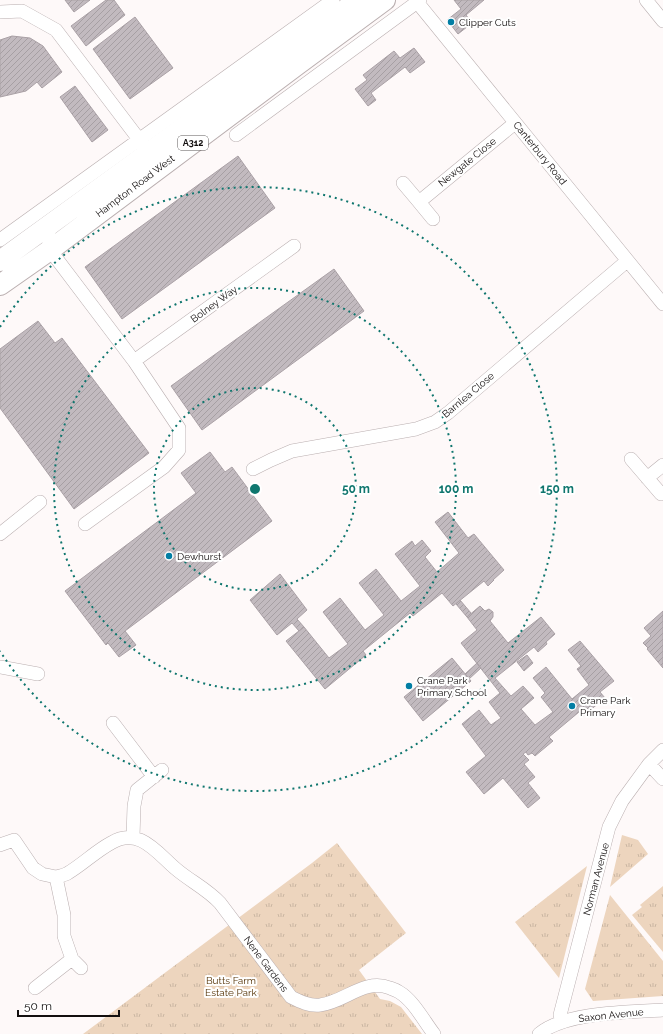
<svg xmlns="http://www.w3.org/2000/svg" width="663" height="1034" viewBox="0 0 663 1034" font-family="Raleway,sans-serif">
<defs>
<pattern id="grass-tufts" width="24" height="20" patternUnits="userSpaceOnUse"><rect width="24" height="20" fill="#edd5be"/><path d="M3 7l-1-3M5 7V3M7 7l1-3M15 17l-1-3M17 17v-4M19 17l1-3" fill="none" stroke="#cab6a2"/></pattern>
<pattern id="building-hatch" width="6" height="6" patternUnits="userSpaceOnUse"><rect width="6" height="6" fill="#c2babf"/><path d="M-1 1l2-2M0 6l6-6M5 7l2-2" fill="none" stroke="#a69fa3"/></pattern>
</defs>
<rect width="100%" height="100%" fill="#fef9f9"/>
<path fill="url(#grass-tufts)" d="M622 835 638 840 648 854 610 887Z
M337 843 406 933 359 970 380 999 390 1001 401 1007 422 1034H83L312 863Z
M587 866 559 978 515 922Z
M663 886V952L632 915 642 907 640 905Z
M610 895 663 961V996L593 1001 585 989Z"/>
<path fill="url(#building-hatch)" stroke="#aaa1a6" d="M65 0H90L74 12Z
M106 0H114L125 15 86 46 71 26Z
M454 0H484L466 15 472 23 458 34 447 20 461 9Z
M135 17 173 68 130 99 93 49Z
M12 36 30 38 43 46 62 72 42 88 37 82 26 91 0 97V40Z
M414 48 425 62 410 73 405 67 371 93 376 100 368 106 355 89 367 80 363 75 394 51 400 58Z
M75 86 108 130 92 142 60 97Z
M238 156 275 208 122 319 85 267Z
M334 269 364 311 202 430 171 386Z
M38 321 55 343 62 338 149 453 74 509 0 408V349Z
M210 452 225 472 232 467 272 521 125 631 136 645 119 657 108 643 106 645 65 591 196 493 181 473Z
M448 512 468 538 474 534 504 570 493 580H494L488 586 484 581 453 606 442 593 413 616 410 613 363 651 366 655 325 689 286 641 304 627 329 658 348 644 323 612 340 598 365 630 384 615 359 583 376 569 401 601 420 586 395 554 412 541 415 546 422 540 431 551 425 557 437 572 459 553 435 522Z
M280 574 307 610 297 619 304 627 299 631 292 623 277 635 250 600Z
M460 600 471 613 467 617 456 604Z
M480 606 485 611 489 609 493 612V617L490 621 508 643 541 617 555 634 546 642 547 644 538 652 534 647 495 678 511 696 523 686 534 698 521 709 535 725 553 712 541 697 545 693 533 678 546 667 572 699 589 685 577 669 581 666 568 650 580 641 614 681 600 692 605 698 583 716 579 712 549 737 553 741 535 756 532 753 528 755 526 752 523 754 529 760 524 764 535 777 528 783 540 798 528 808 503 778 484 794 466 772 486 756 462 724 479 710 491 725 501 718 489 702 500 693 461 643 477 630 467 617Z
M663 611V668L647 649 648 648 643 643 651 636 644 628Z
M527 655 533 663 524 671 517 662Z
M452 658 471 681 423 721 404 697Z
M477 663 481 668 469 679 465 674Z"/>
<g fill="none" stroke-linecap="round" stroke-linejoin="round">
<g stroke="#baafb0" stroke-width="14">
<path id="minor" d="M646 0 663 21
M417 2 663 304
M0 12 22 11 56 30 144 146
M236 135 420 0
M403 183 419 202
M433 219 419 202 515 123
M51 223 48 236 50 250 134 361 179 428V450L164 467 85 524
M0 240 333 0
M134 361 294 246
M631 459 661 494
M253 469 271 460 292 451 416 429 435 422 448 413 627 261
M647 478 663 465
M0 534 40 502
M0 667 38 674
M113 723 154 777
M649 764 663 779
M133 837 134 806 137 790 162 770
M0 845 14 840 33 868 42 874 56 877 64 915V936L72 959 35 988
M56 877C60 876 65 875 68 873 83 864 96 851 111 843 139 826 157 853 176 869 190 881 207 889 220 903L291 997C301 1002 309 1006 320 1005 345 1002 364 978 390 988 393 989 396 990 399 992 413 1000 424 1021 434 1034
M72 959 81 968
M563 1021 560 1015 609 827 622 801 649 764 663 750
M539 1034C565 1012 629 1012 663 1010"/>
</g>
<g stroke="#baafb0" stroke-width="22">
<path id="primary" d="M0 261 358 0
M0 285 50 250 297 65 385 0"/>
</g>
<use href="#minor" stroke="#fff" stroke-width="13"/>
<use href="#primary" stroke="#fff" stroke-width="20"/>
</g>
<g fill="none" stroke="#0f766e" stroke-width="2" stroke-dasharray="2 4">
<circle cx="255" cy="489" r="101"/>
<circle cx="255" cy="489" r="201"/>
<path d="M0 327A302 302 0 1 1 0 651"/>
</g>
<g fill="#027ea4" stroke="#fff" stroke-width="1.5">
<circle cx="451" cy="22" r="4"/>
<circle cx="169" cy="556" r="4"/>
<circle cx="409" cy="686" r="4"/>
<circle cx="572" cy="706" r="4"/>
</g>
<g text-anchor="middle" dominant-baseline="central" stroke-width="4" stroke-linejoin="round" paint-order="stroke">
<rect fill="#fff" stroke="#5a5757" stroke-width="1" x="178" y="136" width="30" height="14" rx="3"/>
<g font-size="9" font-weight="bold" fill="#130f0f">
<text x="193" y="143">A312</text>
</g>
<g font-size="10" fill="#130f0f" stroke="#fff" text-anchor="start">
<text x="459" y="22">Clipper Cuts</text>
<text x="177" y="556">Dewhurst</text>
<text x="417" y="680">Crane Park<tspan x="417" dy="12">Primary School</tspan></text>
<text x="580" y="700">Crane Park<tspan x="580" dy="12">Primary</tspan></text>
</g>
<g font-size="10" fill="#130f0f" stroke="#fff">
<text transform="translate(540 153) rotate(51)">Canterbury Road</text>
<text transform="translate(467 162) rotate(-39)">Newgate Close</text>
<text transform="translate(135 186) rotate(-37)">Hampton Road West</text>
<text transform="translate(214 304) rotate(-36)">Bolney Way</text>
<text transform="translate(468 395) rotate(-40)">Barnlea Close</text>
<text transform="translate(596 879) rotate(-75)">Norman Avenue</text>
<text transform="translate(266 964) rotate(53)">Nene Gardens</text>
<text transform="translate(611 1015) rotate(-6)">Saxon Avenue</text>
</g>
<g font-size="10" fill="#563407" stroke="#fff">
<text x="231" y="980">Butts Farm<tspan x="231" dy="12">Estate Park</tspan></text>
</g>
</g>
<circle cx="255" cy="489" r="6" fill="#0f766e" stroke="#fff" stroke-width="2"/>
<g font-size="12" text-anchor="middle" font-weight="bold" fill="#0f766e" stroke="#fff" stroke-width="4" stroke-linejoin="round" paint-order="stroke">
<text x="356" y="493">50 m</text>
<text x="456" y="493">100 m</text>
<text x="557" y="493">150 m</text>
</g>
<path d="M18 1010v6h101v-6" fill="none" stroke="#130f0f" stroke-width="2"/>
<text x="24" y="1010" font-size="12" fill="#130f0f" stroke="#ffffff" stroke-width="3" paint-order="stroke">50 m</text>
</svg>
